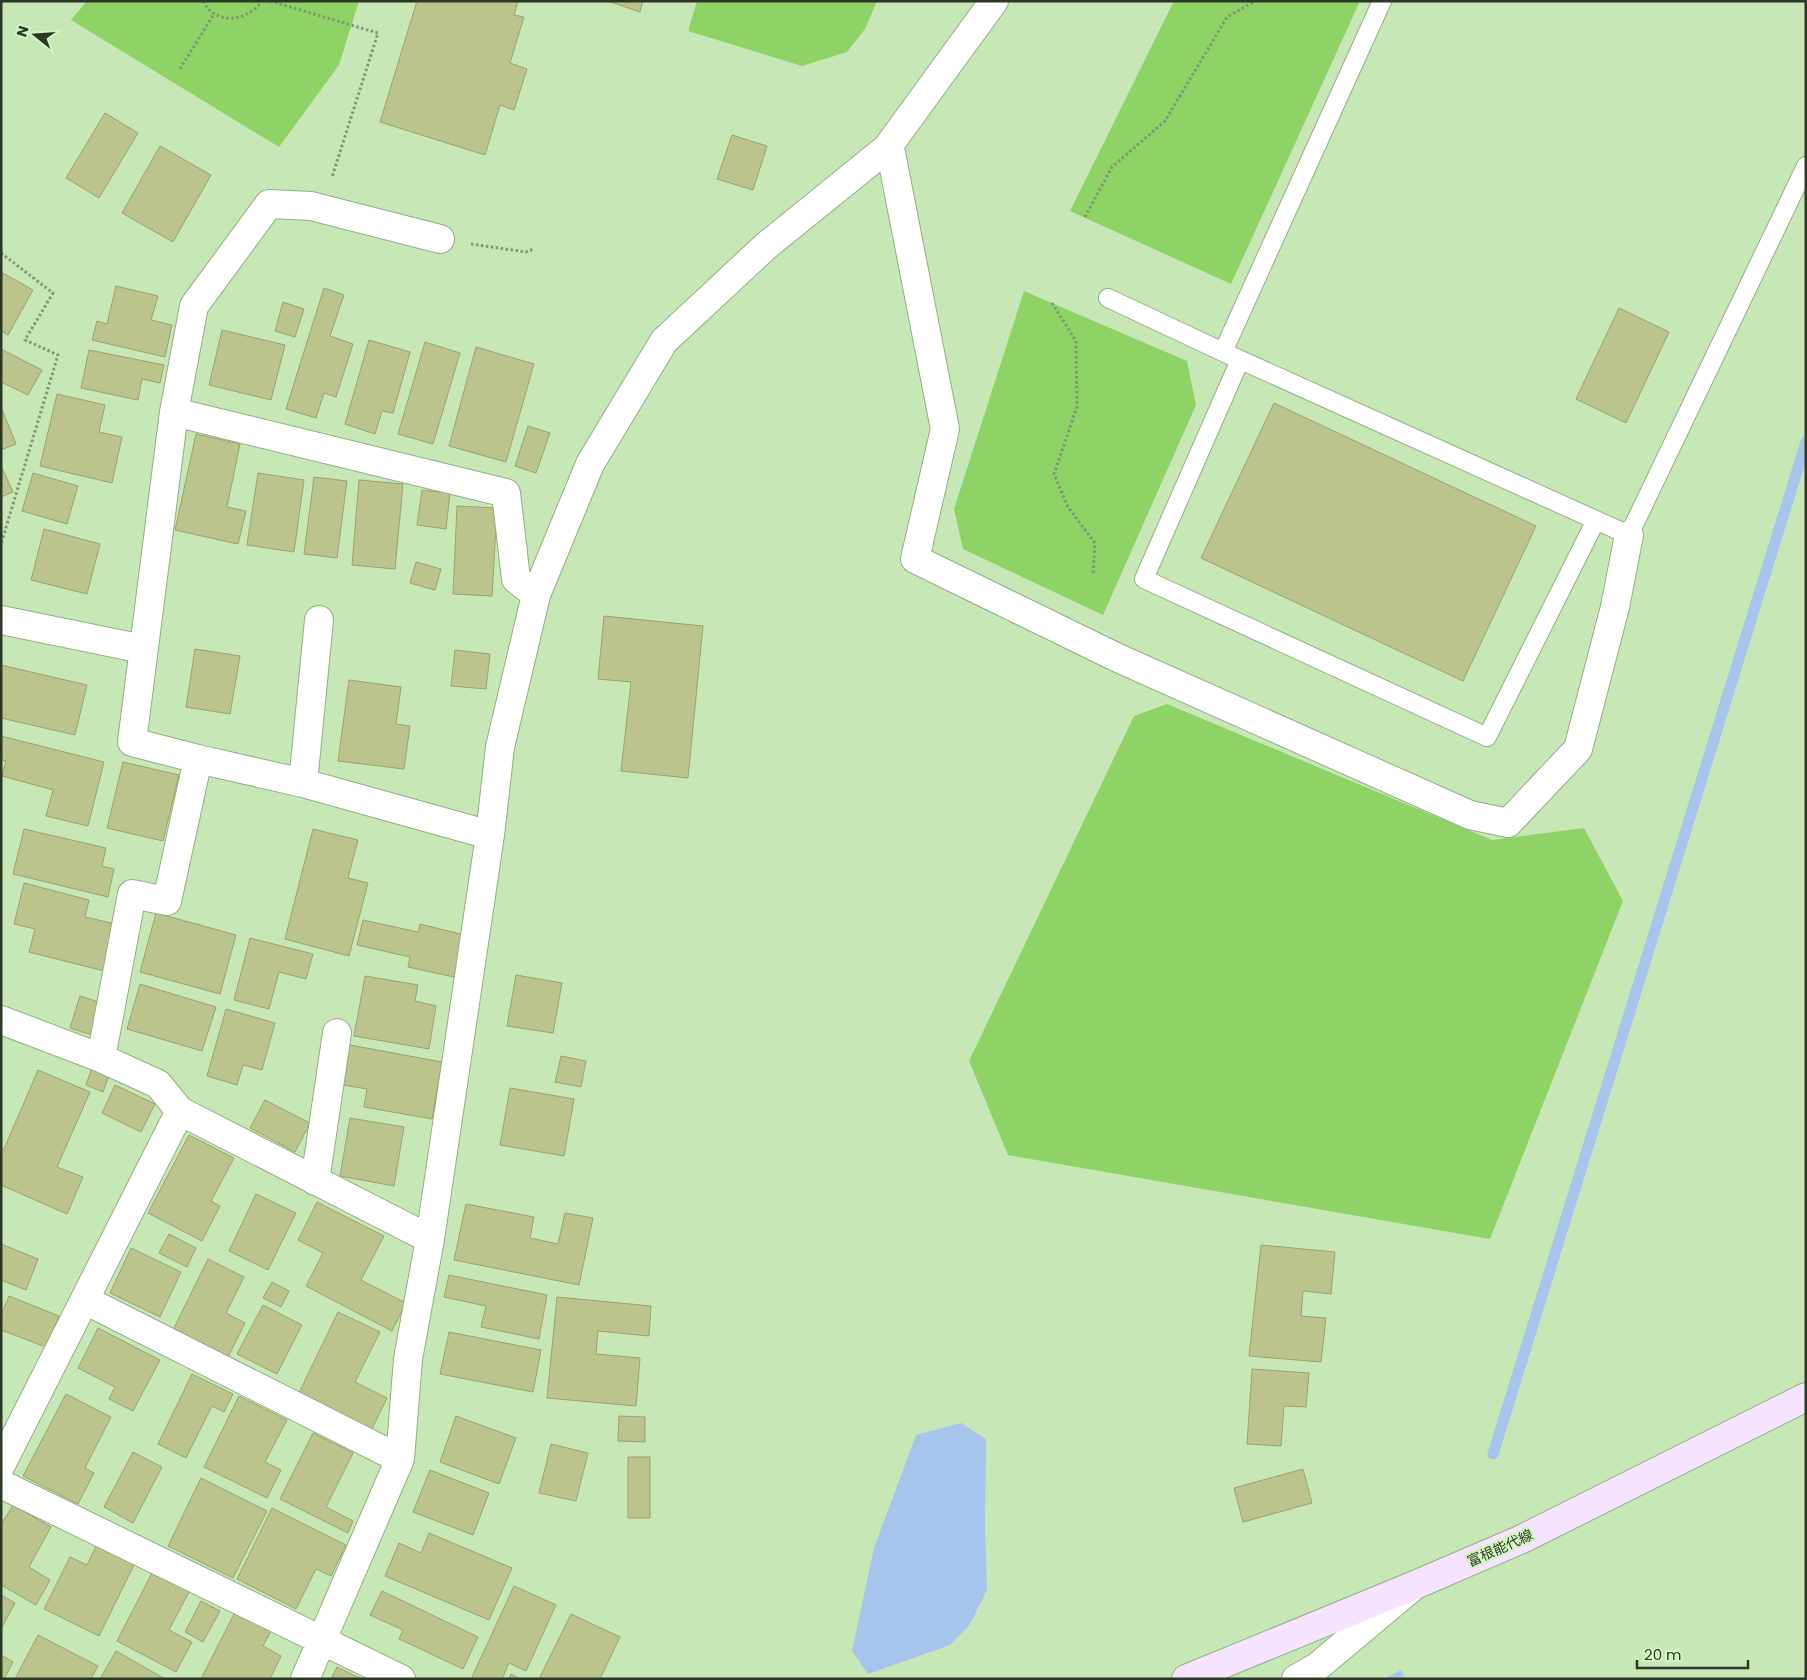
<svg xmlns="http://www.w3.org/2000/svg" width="1807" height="1680" viewBox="0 0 1807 1680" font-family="Poppins,'Noto Sans JP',sans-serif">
<rect width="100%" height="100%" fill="#c7e7b6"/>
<path fill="#8fd367" d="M87 1H359L339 65 279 147 71 20Z
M697 1H877L865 29 847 52 802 66 688 31Z
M1174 1H1360L1231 284 1070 211Z
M1024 291 1187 361 1196 405 1103 615 963 549 954 509Z
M1167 704 1492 840 1584 828 1623 901 1490 1239 1008 1155 969 1061 1134 716Z"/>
<path fill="#a6c4ec" d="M961 1423 986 1439 985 1527 987 1590 969 1626 950 1645 868 1674 852 1651 874 1548 916 1435Z
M1401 1670 1405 1679H1384Z"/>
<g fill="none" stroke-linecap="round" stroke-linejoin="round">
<path stroke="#a6c4ec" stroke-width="11" d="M1493 1454 1806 442"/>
</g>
<path fill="#bcc48e" stroke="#9aa26d" d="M417 1H518L514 15 524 17 510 63 527 69 514 110 500 105 485 155 380 122Z
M608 1H643L640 12Z
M105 113 138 133 99 198 66 178Z
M732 135 767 146 753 190 717 179Z
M160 146 211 175 173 242 122 213Z
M1 272 33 290 8 335 1 331Z
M116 286 158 296 151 320 172 325 165 357 92 340 97 321 107 324Z
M324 288 344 295 330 336 353 344 336 397 324 393 316 418 286 409Z
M283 302 304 309 295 337 275 331Z
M1619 308 1669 332 1626 423 1576 399Z
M222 330 285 345 271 400 209 385Z
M369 340 410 352 393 413 382 411 375 434 345 424Z
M425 342 460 353 433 444 398 434Z
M476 347 534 364 506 462 449 446Z
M1 349 42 370 28 395 1 382Z
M89 350 164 365 160 383 142 379 138 400 81 388Z
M57 394 105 405 99 432 122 437 112 483 40 466Z
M1274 403 1536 526 1463 681 1201 558Z
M1 407 16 444 1 450Z
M528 426 550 433 536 473 515 466Z
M196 434 240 444 227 507 246 511 238 544 175 530Z
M1 466 13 492 1 497Z
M33 473 78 486 67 524 22 511Z
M258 473 304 480 294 552 247 545Z
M314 477 347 481 337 558 304 554Z
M359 480 403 484 395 569 352 565Z
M422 490 450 493 446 529 417 525Z
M457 506 497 508 492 596 453 594Z
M44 529 100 544 87 594 31 580Z
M416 562 441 569 435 590 410 583Z
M604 616 703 626 688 778 621 771 631 682 598 679Z
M195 649 240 656 230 714 186 707Z
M455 650 490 654 486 689 451 686Z
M1 665 87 685 75 735 1 718Z
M349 680 401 687 396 724 410 726 404 769 338 761Z
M1 736 104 762 88 826 46 816 53 790 2 776 6 761 1 760Z
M123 762 179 775 163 841 107 828Z
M24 829 106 848 102 866 114 869 108 897 13 874Z
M313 829 358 840 348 878 368 883 349 956 285 939Z
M24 883 89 900 85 917 116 924 104 971 29 952 35 929 14 924Z
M156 913 236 935 220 994 140 972Z
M363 920 418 932 420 924 464 935 454 977 408 967 410 957 357 945Z
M250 938 313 954 306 979 279 972 269 1009 234 1000Z
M516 975 562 983 553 1033 507 1026Z
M365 976 418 985 415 1001 436 1006 429 1049 354 1036Z
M140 984 216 1007 202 1051 127 1029Z
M80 996 102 1003 92 1035 70 1028Z
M226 1009 275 1023 262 1070 243 1065 237 1085 207 1076Z
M350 1045 442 1062 432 1119 364 1107 367 1089 343 1085Z
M561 1056 586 1061 581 1087 555 1082Z
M92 1067 110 1073 103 1092 86 1085Z
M38 1070 90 1092 57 1167 83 1177 67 1214 1 1185V1148L4 1149Z
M115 1085 155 1104 141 1132 102 1113Z
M510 1088 574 1099 564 1156 500 1145Z
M265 1100 310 1123 295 1152 250 1128Z
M350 1118 404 1127 394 1186 340 1176Z
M189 1135 234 1158 211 1201 220 1206 202 1241 148 1213Z
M256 1194 296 1213 268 1270 229 1251Z
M317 1202 384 1236 361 1280 406 1303 392 1331 306 1286 323 1253 298 1240Z
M466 1204 534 1217 530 1238 558 1244 565 1213 593 1218 579 1285 454 1260Z
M169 1234 196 1248 187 1267 159 1253Z
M1 1244 38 1259 26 1290 1 1280Z
M1261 1245 1335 1252 1331 1294 1303 1291 1301 1316 1326 1318 1321 1362 1249 1356Z
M131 1248 181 1272 160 1317 110 1293Z
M208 1259 244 1277 226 1313 245 1323 228 1357 173 1330Z
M449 1275 547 1295 539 1339 481 1327 486 1306 444 1297Z
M272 1282 289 1291 281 1307 263 1298Z
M9 1296 59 1316 46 1347 1 1330V1315Z
M557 1297 651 1306 649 1336 598 1331 596 1354 640 1358 636 1406 547 1398Z
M263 1305 302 1325 277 1374 237 1354Z
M338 1312 380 1332 355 1382 387 1398 371 1431 298 1395Z
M98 1328 160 1360 133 1411 109 1399 115 1387 78 1368Z
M449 1332 541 1350 533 1392 440 1374Z
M1252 1369 1309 1373 1306 1407 1284 1406 1281 1446 1247 1444Z
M192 1374 233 1394 224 1412 212 1406 186 1458 158 1444Z
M66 1394 111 1417 85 1468 94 1473 78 1504 23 1476Z
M239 1396 287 1420 265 1462 281 1470 267 1498 204 1467Z
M456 1416 516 1438 499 1484 440 1462Z
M619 1416 645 1417V1442L618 1441Z
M313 1433 353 1453 326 1507 353 1521 348 1533 280 1499Z
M551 1444 588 1453 576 1501 539 1493Z
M133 1452 162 1467 133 1523 104 1507Z
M628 1457H650V1518H628Z
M1303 1469 1312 1503 1243 1522 1234 1488Z
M430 1470 489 1493 473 1535 413 1512Z
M201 1478 267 1511 233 1578 168 1546Z
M13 1505 51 1527 29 1567 50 1580 36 1605 1 1585V1525Z
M272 1508 346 1545 331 1576 316 1569 296 1609 237 1579Z
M429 1533 512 1568 489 1620 385 1576 399 1543 421 1553Z
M99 1540 137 1559 99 1636 44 1609 70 1557 87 1565Z
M153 1571 190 1590 169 1630 192 1642 176 1672 117 1641Z
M514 1586 556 1605 526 1671 509 1663 502 1679H476L472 1677Z
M382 1591 478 1637 463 1669 399 1639 403 1630 370 1615Z
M1 1595 15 1603 1 1629Z
M201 1601 220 1611 203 1642 185 1632Z
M237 1608 273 1627 263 1646 281 1656 270 1679H201Z
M571 1614 620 1637 600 1679H539Z
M38 1635 98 1666 91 1679H15Z
M116 1651 165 1679H100Z
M1 1655 13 1662 4 1679H1Z
M337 1667 362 1679H331Z
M511 1674 520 1679H509Z"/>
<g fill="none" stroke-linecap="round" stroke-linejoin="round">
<g stroke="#92b082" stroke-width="20">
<path id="service" d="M1382 1 1223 352 1629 535 1806 166
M1108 298 1223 352
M1240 360 1144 579 1487 737 1596 520"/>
</g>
<g stroke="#92b082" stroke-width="30">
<path id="minor" d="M887 148 891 153 945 429 915 559 1118 658 1470 815 1508 823 1578 749 1615 607 1629 535
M174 412 506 493 516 579 536 595
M1 620 143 649
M198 759 132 742 174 412 194 306 269 204 311 206 440 239
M303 783 319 620
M1 1020 101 1058 158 1084 180 1111 1 1465
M101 1058 132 894 167 901 198 759 303 783 490 835
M180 1111 430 1239
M315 1181 337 1033
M85 1300 400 1459
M1 1484 401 1679
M305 1679 400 1459 408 1359 430 1239 490 835 500 747 536 595 590 464 664 341 766 246 887 148 994 1
M1296 1679 1317 1667 1410 1589"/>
</g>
<g stroke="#92b082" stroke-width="30">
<path id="secondary" d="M1186 1679 1415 1585 1522 1539 1806 1397"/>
</g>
<path stroke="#809774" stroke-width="3" stroke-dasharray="2.5 2.5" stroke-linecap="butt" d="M203 1C216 26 247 22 262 1
M270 1 378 33 332 177
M180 69 214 14
M1085 217 1112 167 1165 121 1227 17 1255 1
M471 244 526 252 533 249
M1 253 53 293 25 340 58 355 1 544
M1052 303 1076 341 1077 407 1054 474 1068 507 1095 543 1093 574"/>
<use href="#service" stroke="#fff" stroke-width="18"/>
<use href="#minor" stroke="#fff" stroke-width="28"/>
<use href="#secondary" stroke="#f6e3ff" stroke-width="28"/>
</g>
<g text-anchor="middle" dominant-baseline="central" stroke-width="5" stroke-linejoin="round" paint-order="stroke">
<g font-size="14" fill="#2b3825" stroke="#d4f4c3">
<text transform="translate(1500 1548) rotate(-24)">富根能代線</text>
</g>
</g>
<rect width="1807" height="1680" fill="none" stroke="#2b3825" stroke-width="5"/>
<g transform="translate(35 35) rotate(287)" stroke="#d4f4c3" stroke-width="4" paint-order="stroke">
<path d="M0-4L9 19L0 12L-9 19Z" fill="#2b3825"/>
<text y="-8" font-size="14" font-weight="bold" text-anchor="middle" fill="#2b3825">N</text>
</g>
<path d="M1637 1660v8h111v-8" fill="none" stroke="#2b3825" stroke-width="2.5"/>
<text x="1644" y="1660" font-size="15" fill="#2b3825" stroke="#d4f4c3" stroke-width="4" paint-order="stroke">20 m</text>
</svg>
